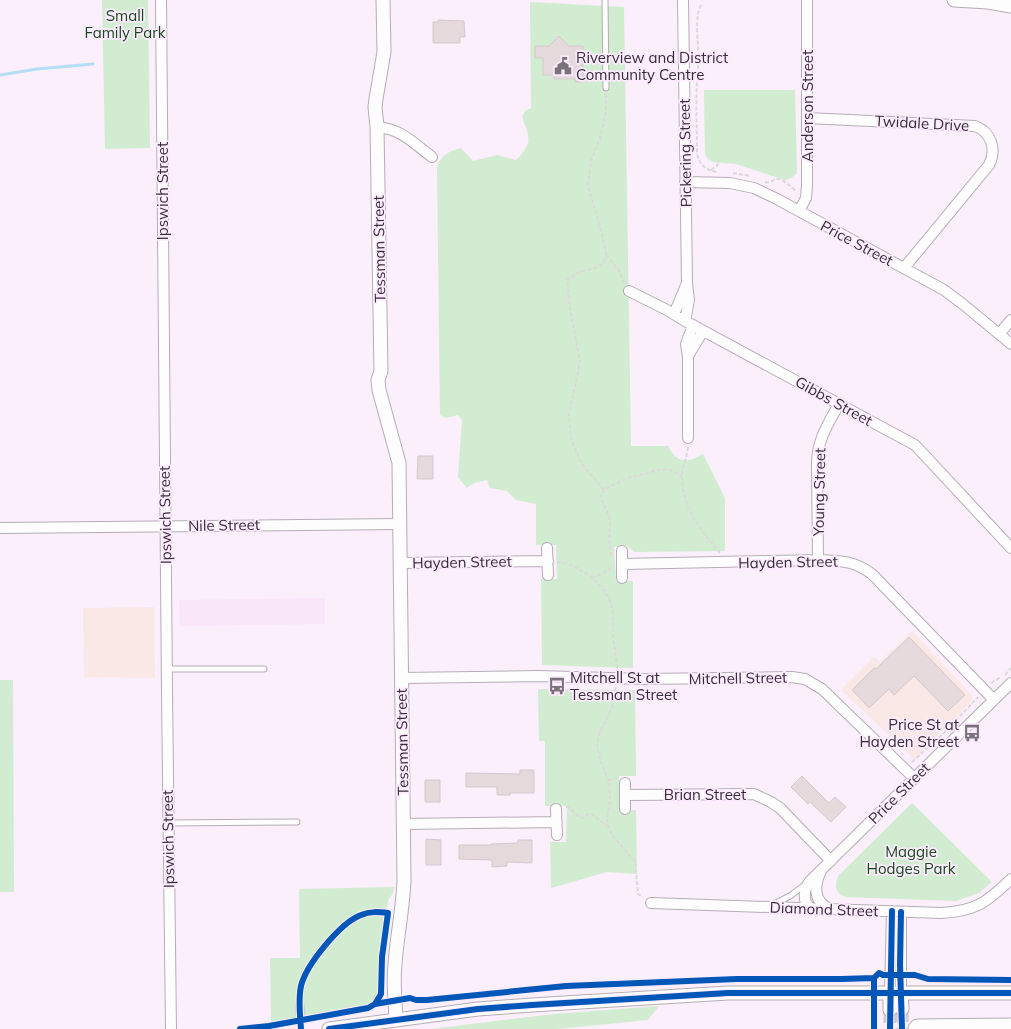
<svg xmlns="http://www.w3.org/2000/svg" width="1011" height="1029" viewBox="0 0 1011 1029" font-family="Mulish,sans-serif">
<rect width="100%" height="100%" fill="#faeffa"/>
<path fill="#fae8e7" d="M154 607 155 678 84 677 83 608Z
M912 631 972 695V701L914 759 841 690 874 657 880 662Z"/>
<path fill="#f9e6f9" d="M325 598V624L180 626 179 600Z"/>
<path fill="#d1ecd0" d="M102 0H148L150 148 105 149Z
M530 2 624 7 631 446H668C677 463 686 464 703 454L725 498V551L634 552 627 546 614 547 616 581H633V668L542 665 541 579H557L556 545H536V504L516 500 507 491 490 488 487 480 474 483 467 488 458 477 462 420 458 415 446 418 440 415 437 167C441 155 449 151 461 148L473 161 497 155 516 160C533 143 530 138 522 117L526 110 531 108Z
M704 90H795L797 173 791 178 785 180 736 164 712 162 708 159 705 154Z
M0 680H13L14 892H0Z
M538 689 635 690 636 776H619V810H636L637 874 607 872 551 888 550 842H566L567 806H545V741H539Z
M912 803 992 882 979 893 956 901 845 897C834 891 835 886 838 876Z
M394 887 393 893 389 899 386 910 379 958V995L371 1006 271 1024 270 958H300L299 889Z
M659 1006 648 1020 558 1029H431L554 1014Z"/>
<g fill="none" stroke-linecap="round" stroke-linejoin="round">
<path stroke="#b4def5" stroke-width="3" d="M0 75 37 69 93 64"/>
</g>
<path fill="#e6d9dc" stroke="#d4c8cd" d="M438 20 464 21 465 37H460V43H433V22H438Z
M559 36 569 46H583V82H575V79H554V75H543V58H535V46H549Z
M418 456H433V479H417Z
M909 637 965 695 948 711 914 676 894 695 889 689 869 708 852 690 874 668H877Z
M520 770H534V793H510V795H497V787H466V773L520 774Z
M802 776 829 803 835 797 846 807 831 822 810 802 808 804 791 787Z
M425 780H440V802H425Z
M426 839 441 840V865H426Z
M518 840H532V863L507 862V866L492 867V860L459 859V845H491V844L518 843Z
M304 1004 305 1015 296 1016 295 1005Z"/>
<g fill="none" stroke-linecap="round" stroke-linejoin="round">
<path stroke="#d3c8d3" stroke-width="13" stroke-dasharray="13 6" stroke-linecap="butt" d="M902 1009V1029
M890 1010V1029"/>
<g stroke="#b5adb6" stroke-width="7">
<path id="service" d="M605 0 606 88
M166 669H264
M168 823 297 822
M774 904 790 896 806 884"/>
</g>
<g stroke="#b5adb6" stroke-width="12">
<path id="minor" d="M161 0 167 691 171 1029
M683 0 687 283 689 300 685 321
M807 118 975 126C991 132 997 149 989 165L904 268
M377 127C402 129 413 143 432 157
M685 182 730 183 754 188 777 199 944 290 964 305 1011 344
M799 211 806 198 807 185V0
M629 291 667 310 685 321 915 445 1011 548
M674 314 687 283
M999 334 1011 320
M688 357 686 344 693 325
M688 438V356L703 331
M0 528 399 524
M547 548 548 575
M622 551V578
M818 560 817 464C817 440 828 424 839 404
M400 563 548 561
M622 564 818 560C840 561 853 560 872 574L994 700
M402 678 538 676 644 679 792 677 805 679 822 689 914 778
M625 783V809
M625 795 754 794 771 802 780 808 831 861
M556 809 557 835
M403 824 556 822
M821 871C814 885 813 903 831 909
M651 903 941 913C976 911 986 903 1011 879
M810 908C802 901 804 889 810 881L1011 683
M890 993 892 911
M901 993V912"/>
</g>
<g stroke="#b5adb6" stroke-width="15">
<path id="tertiary" d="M383 0 384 52 376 99 375 107 377 127 381 371 378 380 379 390 399 463 404 880C403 908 397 936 395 964 393 982 395 1001 396 1019
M954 0 988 2 1011 6
M901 993 902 1009
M890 1010V993
M329 1029 478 1009 532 1005 728 993H1011"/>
</g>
<g stroke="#b5adb6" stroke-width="21">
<path id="motorway" d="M918 1029 1011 1028"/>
</g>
<path stroke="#dcd9dc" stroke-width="2" stroke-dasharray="4 2" stroke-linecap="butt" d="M701 5C693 19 700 50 698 67 695 96 697 125 697 154 700 165 705 170 717 172
M606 94V111L601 135 591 161 588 186 600 226 607 256
M711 170 717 166 719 160
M733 173 750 176
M765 182C771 183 774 179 779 179 783 179 792 188 796 191
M688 447C687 457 682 468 682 477 683 510 701 530 720 553
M604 490 582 464 571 439 569 414 580 362 570 309 567 280 579 272 599 267 607 256 619 271 625 283
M611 556 609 539 610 525 609 516 600 496 604 490 611 486 628 478 654 471 668 469 682 476
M557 562C569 563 578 568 588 575 602 585 612 598 613 616 614 622 613 629 613 635 614 646 616 658 617 669
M592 578 609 570 611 566
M1005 675 1011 668
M991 683 1001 677
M616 687 612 708 599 734 597 747 601 762 609 781 610 800 607 820 609 830 615 839 635 861 638 894 643 897
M912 762 946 731 978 697
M609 781 616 778
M566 807C573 808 576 817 583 818L590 813 607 826"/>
<use href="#service" stroke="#fefdfe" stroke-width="5"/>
<use href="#minor" stroke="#fefdfe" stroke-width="10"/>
<use href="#tertiary" stroke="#fefdfe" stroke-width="13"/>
<use href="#motorway" stroke="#fefdfe" stroke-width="19"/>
<g stroke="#feeaff" stroke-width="8">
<path id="cycleway" d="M901 912 900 965 902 1029
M874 978V1029
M375 1004 410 998 416 1000H427L566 986 737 979H841L874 978 879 973 883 975H915L928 979 1011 980
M240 1029 269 1026 368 1008 375 1004 381 994 382 957 388 913C379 912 370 911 361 915 340 923 306 965 301 986 298 1000 300 1015 301 1029
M329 1029 478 1009 532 1005 728 993H1011
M890 1029 892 911"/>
</g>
<use href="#cycleway" stroke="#0057b8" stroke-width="6"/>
</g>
<defs>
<g id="civic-bare" transform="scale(1.38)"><path d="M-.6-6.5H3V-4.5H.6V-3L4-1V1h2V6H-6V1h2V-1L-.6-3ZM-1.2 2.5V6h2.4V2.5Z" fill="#7a727b" stroke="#feeaff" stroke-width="2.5" paint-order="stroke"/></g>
<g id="bus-bare" transform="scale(1.38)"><path d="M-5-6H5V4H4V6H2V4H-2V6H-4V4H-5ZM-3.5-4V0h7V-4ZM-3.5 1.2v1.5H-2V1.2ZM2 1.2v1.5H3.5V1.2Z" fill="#7a727b" stroke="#feeaff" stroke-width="2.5" paint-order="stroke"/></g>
</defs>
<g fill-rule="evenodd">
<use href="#civic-bare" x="563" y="66"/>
<use href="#bus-bare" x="557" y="686"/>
<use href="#bus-bare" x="972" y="733"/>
</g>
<g text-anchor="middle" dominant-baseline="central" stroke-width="3.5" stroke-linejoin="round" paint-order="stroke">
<g font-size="15" fill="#164919" stroke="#feeaff">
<text x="125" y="15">Small<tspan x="125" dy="17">Family Park</tspan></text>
<text x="911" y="851">Maggie<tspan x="911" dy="17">Hodges Park</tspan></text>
</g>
<g font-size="15" fill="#352e36" stroke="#feeaff" text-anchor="start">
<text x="576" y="57">Riverview and District<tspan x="576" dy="17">Community Centre</tspan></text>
<text x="570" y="677">Mitchell St at<tspan x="570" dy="17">Tessman Street</tspan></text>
<text x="959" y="724" text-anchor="end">Price St at<tspan x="959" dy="17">Hayden Street</tspan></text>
</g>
<g font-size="15" fill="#352e36" stroke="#feeaff">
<text transform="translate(807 106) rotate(-90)">Anderson Street</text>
<text transform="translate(922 123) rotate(3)">Twidale Drive</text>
<text transform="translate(685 153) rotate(-91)">Pickering Street</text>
<text transform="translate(162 191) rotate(-90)">Ipswich Street</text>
<text transform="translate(857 243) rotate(28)">Price Street</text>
<text transform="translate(379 249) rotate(-91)">Tessman Street</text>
<text transform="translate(834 401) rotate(29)">Gibbs Street</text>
<text transform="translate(819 492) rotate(-89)">Young Street</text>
<text transform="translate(165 515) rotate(-91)">Ipswich Street</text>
<text transform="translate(224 525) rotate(-1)">Nile Street</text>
<text transform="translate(462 562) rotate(-1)">Hayden Street</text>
<text transform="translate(788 562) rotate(-1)">Hayden Street</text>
<text transform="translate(738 678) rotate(-1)">Mitchell Street</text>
<text transform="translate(402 742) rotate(-91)">Tessman Street</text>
<text transform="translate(899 793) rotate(-45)">Price Street</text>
<text x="705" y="794">Brian Street</text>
<text transform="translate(168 839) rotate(-91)">Ipswich Street</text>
<text transform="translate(824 909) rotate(2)">Diamond Street</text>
</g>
</g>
</svg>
